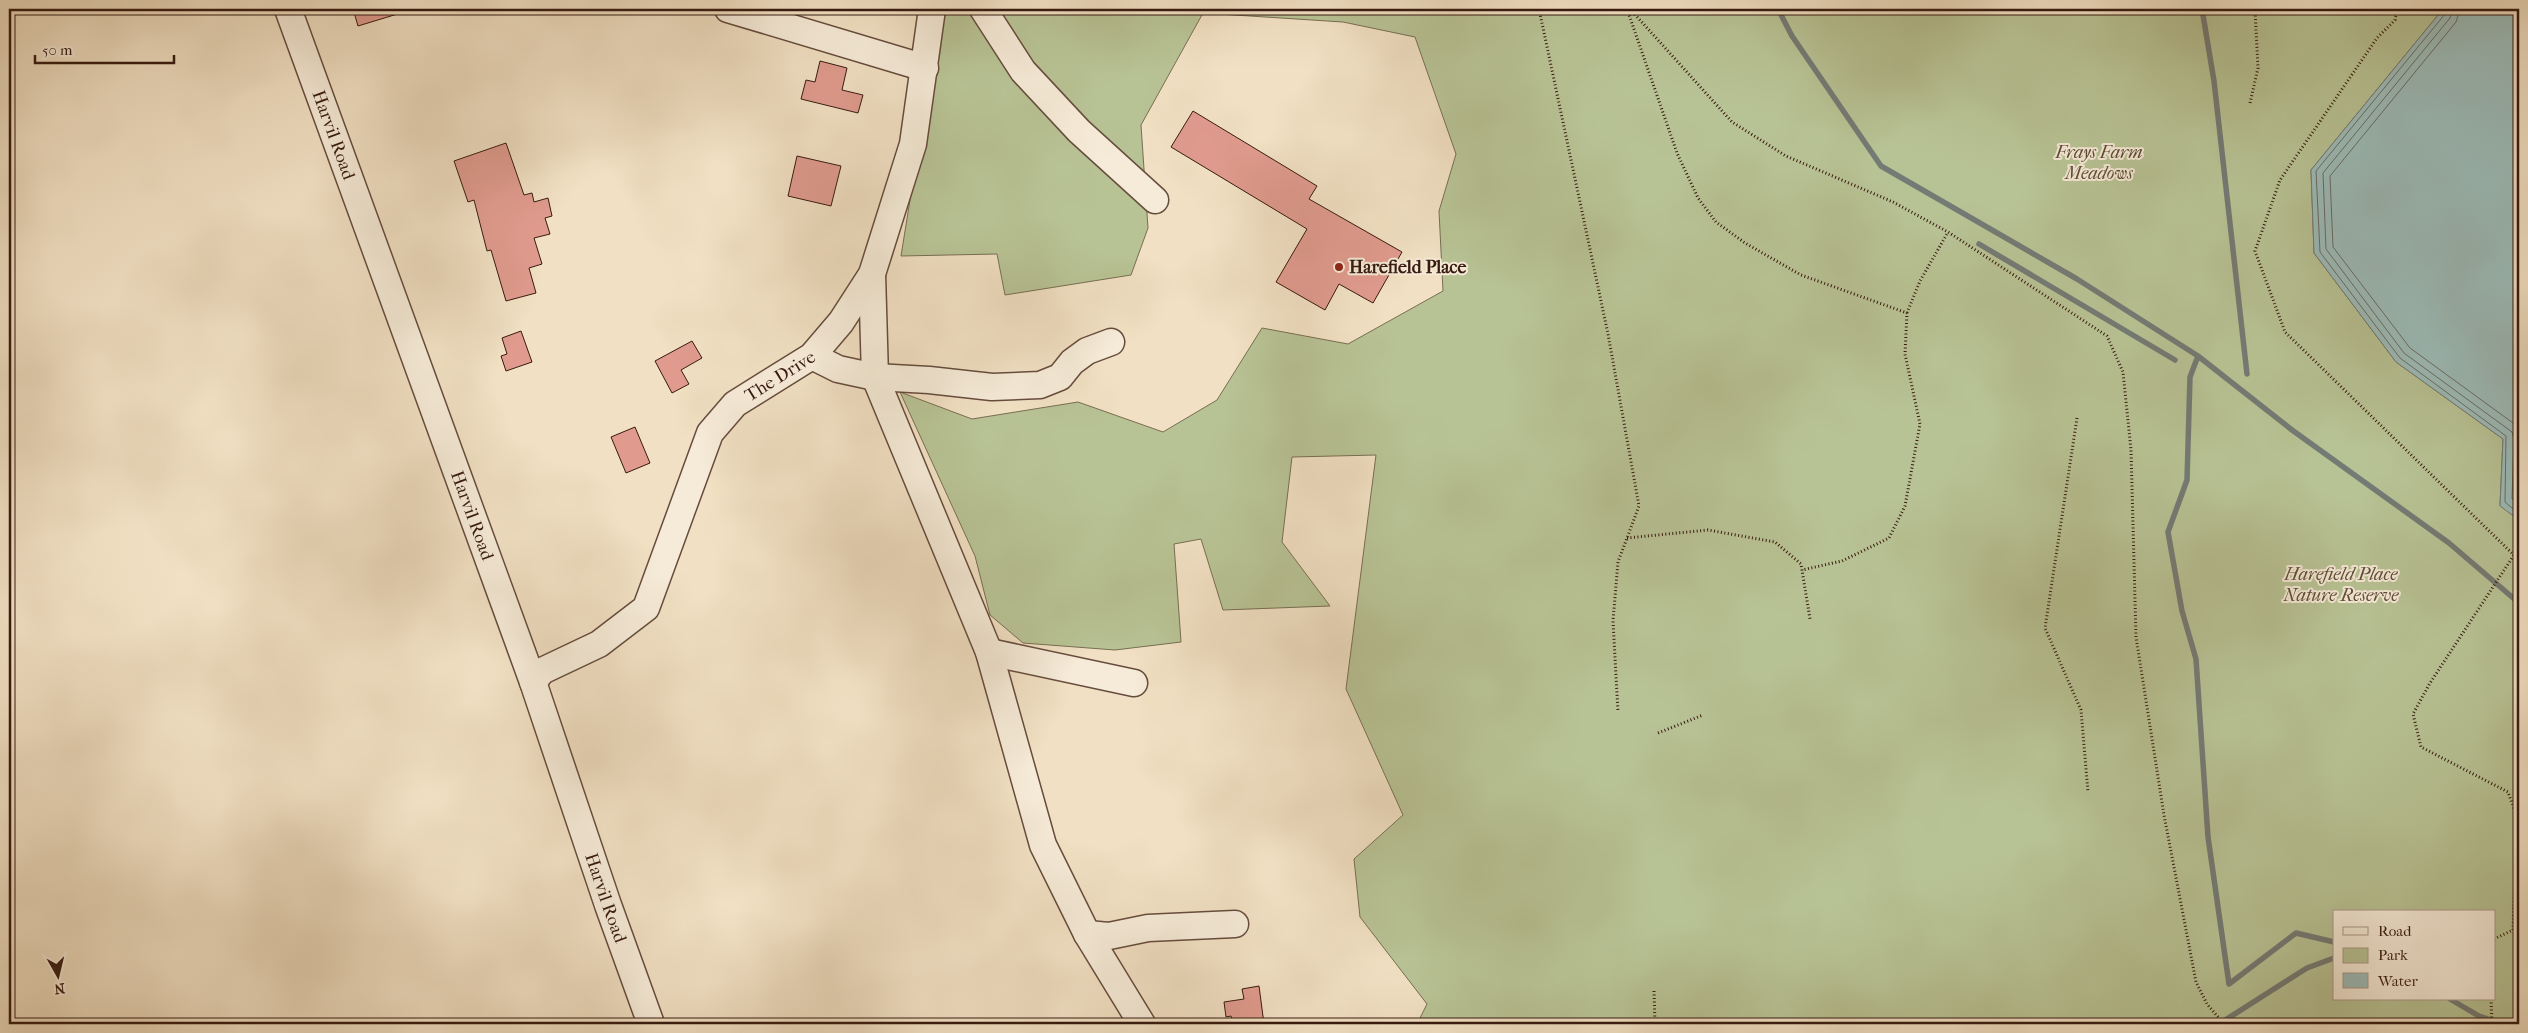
<svg xmlns="http://www.w3.org/2000/svg" width="2528" height="1033" viewBox="0 0 2528 1033" font-family="'IM FELL French Canon',serif">
<rect width="100%" height="100%" fill="#f1e0c3"/>
<filter id="stains"><feTurbulence type="fractalNoise" baseFrequency=".004" numOctaves="4"/><feColorMatrix values="0 0 0 0 .2 0 0 0 0 .09 0 0 0 0 .02 0 0 0 .5 -.17"/></filter>
<radialGradient id="worn" r=".72"><stop offset=".6" stop-color="#630" stop-opacity="0"/><stop offset="1" stop-color="#630" stop-opacity=".3"/></radialGradient>
<path fill="#b8c395" stroke="#786e52" fill-rule="evenodd" d="M942 9H2443L2311 170 2314 253 2396 362 2503 439 2500 505 2519 520V1024H1417L1427 1004 1360 917 1354 859 1403 815 1346 689 1376 455 1292 457 1282 542 1330 606 1223 610 1201 539 1174 544 1181 642 1115 650 1023 643 990 615 975 556 900 392 972 419 1078 402 1163 432 1217 400 1262 328 1348 344 1443 291 1439 211 1456 154 1415 37 1343 22 1203 13 1141 125 1148 228 1131 275 1005 295 997 254 901 256 919 144 932 103 933 67ZM2334 912H2494V999H2334Z"/>
<path fill="#9cbcb9" stroke="#747b75" d="M2443 9H2519V520L2500 506 2503 439 2396 362 2314 253 2311 170Z"/>
<g fill="none" stroke-linecap="round" stroke-linejoin="round">
<path stroke="#6a6b64" stroke-width="1" d="M2446 9 2445 14 2316 171 2320 252 2400 358 2506 436 2505 502 2519 514
M2453 9 2450 18 2323 173 2326 249 2404 353 2512 432 2514 439 2512 499 2519 506
M2460 9 2456 22 2330 176 2333 247 2410 348 2513 423 2519 430"/>
<path stroke="#747b75" stroke-width="5.5" d="M1778 9 1792 36 1881 166 2077 279 2198 356 2292 430 2449 543 2519 603
M2202 9 2214 81 2247 374
M1979 244 2175 360
M2198 356 2190 377 2187 480 2168 532 2182 611 2196 659 2208 837 2229 984 2296 933 2334 942
M2450 999 2479 1016 2503 1024
M2219 1024 2307 968 2334 958"/>
</g>
<path fill="#e09b8e" stroke="#371a10" d="M353 9H403L404 12 358 26Z
M820 61 847 68 842 90 863 95 858 113 801 99 806 80 815 82Z
M1193 111 1317 186 1309 199 1402 252 1373 303 1339 284 1325 310 1276 282 1307 229 1171 147Z
M506 143 524 195 532 193 534 202 548 198 552 216 545 218 550 234 534 238 542 264 529 268 536 293 506 301 491 250 487 251 474 200 468 202 454 161Z
M797 156 841 166 831 206 788 196Z
M521 331 532 362 506 371 501 356 507 354 502 338Z
M692 341 702 358 681 370 689 384 672 393 655 361Z
M635 427 650 463 626 473 611 437Z
M1259 986 1264 1024H1233L1231 1016 1226 1017 1224 1002 1244 999 1242 989Z"/>
<g fill="none" stroke-linecap="round" stroke-linejoin="round">
<g stroke="#664c3d" stroke-width="29">
<g id="minor">
<path id="s1" d="M288 9 533 682 608 905 651 1024"/>
<path d="M728 9 925 68"/>
<path d="M983 9 1023 71 1079 131 1155 200"/>
<path d="M872 274 875 377 989 652 1043 845 1087 934 1142 1024"/>
<path d="M812 356 838 369 875 377 929 380 992 387 1040 385 1060 377 1072 362 1087 351 1111 342"/>
<path d="M989 652 1134 683"/>
<path id="s2" d="M533 682 542 671 599 644 646 608 710 433 735 404 812 356 841 322 872 274 913 144 932 9"/>
<path d="M1087 934 1109 936 1148 928 1235 924"/>
</g>
</g>
<path stroke="#371a10" stroke-width="3" stroke-dasharray="1 2.5" stroke-linecap="butt" d="M1539 9 1608 334 1639 506 1618 562 1613 621 1618 712
M1627 9 1677 153 1698 198 1716 222 1745 243 1801 275 1907 313 1905 354 1920 424 1905 506 1889 538 1842 561 1802 570
M1630 9 1732 122 1786 156 1893 202 1948 232 2107 336 2123 372 2131 450 2136 637 2164 815 2196 982 2207 1004 2224 1024
M2397 9 2395 20 2377 38 2280 180 2255 251 2285 332 2519 560
M2250 103 2258 68 2255 9
M1907 313 1920 281 1948 232
M2077 418 2045 628 2081 710 2088 792
M1627 538 1708 530 1775 542 1801 564 1810 619
M1658 733 1703 715
M2494 939 2513 930 2517 817 2508 792 2421 747 2413 714 2430 683 2514 555
M1654 991 1655 1024
M2491 999 2492 1024"/>
<use href="#minor" stroke="#f6ebd8" stroke-width="26"/>
</g>
<circle fill="#8f2418" stroke="#f6ebd8" stroke-width="2" cx="1339" cy="267" r="5"/>
<g text-anchor="middle" dominant-baseline="central" stroke-width="4" stroke-linejoin="round" paint-order="stroke">
<g font-size="18" fill="#371a10" stroke="#f6ebd8">
<text stroke="none"><textPath href="#s1" startOffset="134">Harvil Road</textPath></text>
<text stroke="none"><textPath href="#s2" startOffset="414">The Drive</textPath></text>
<text stroke="none"><textPath href="#s1" startOffset="539">Harvil Road</textPath></text>
<text stroke="none"><textPath href="#s1" startOffset="944">Harvil Road</textPath></text>
</g>
<g font-size="18" font-style="italic" fill="#5e4d38" stroke="#f6ebd8">
<text x="2099" y="152">Frays Farm<tspan x="2099" dy="21">Meadows</tspan></text>
<text x="2341" y="574">Harefield Place<tspan x="2341" dy="21">Nature Reserve</tspan></text>
</g>
<g font-size="18" font-weight="bold" fill="#371a10" stroke="#f6ebd8" text-anchor="start">
<text x="1349" y="267">Harefield Place</text>
</g>
</g>
<rect width="2528" height="1033" fill="none" stroke="#f1e0c3" stroke-width="30"/>
<rect x="10" y="10" width="2508" height="1013" fill="none" stroke="#371a10" stroke-width="2.5"/>
<rect x="15" y="15" width="2498" height="1003" fill="none" stroke="#371a10"/>
<rect x="2333" y="910" width="162" height="90" fill="#f6ebd8" stroke="#aa9788"/>
<rect x="2343" y="927" width="25" height="8" fill="#f6ebd8" stroke="#aa9788"/>
<text x="2378" y="936" font-size="15" fill="#371a10">Road</text>
<rect x="2343" y="948" width="25" height="15" fill="#b8c395" stroke="#aa9788"/>
<text x="2378" y="960" font-size="15" fill="#371a10">Park</text>
<rect x="2343" y="973" width="25" height="15" fill="#9cbcb9" stroke="#aa9788"/>
<text x="2378" y="986" font-size="15" fill="#371a10">Water</text>
<g transform="translate(58 976) rotate(172)" stroke="#f6ebd8" stroke-width="4" paint-order="stroke">
<path d="M0-4L9 19L0 12L-9 19Z" fill="#371a10"/>
<text y="-8" font-size="14" font-weight="bold" text-anchor="middle" fill="#371a10">N</text>
</g>
<path d="M35 55v8h139v-8" fill="none" stroke="#371a10" stroke-width="2.5"/>
<text x="42" y="55" font-size="15" fill="#371a10" stroke="#f6ebd8" stroke-width="4" paint-order="stroke">50 m</text>
<rect width="100%" height="100%" filter="url(#stains)"/>
<rect width="100%" height="100%" fill="url(#worn)"/>
</svg>
